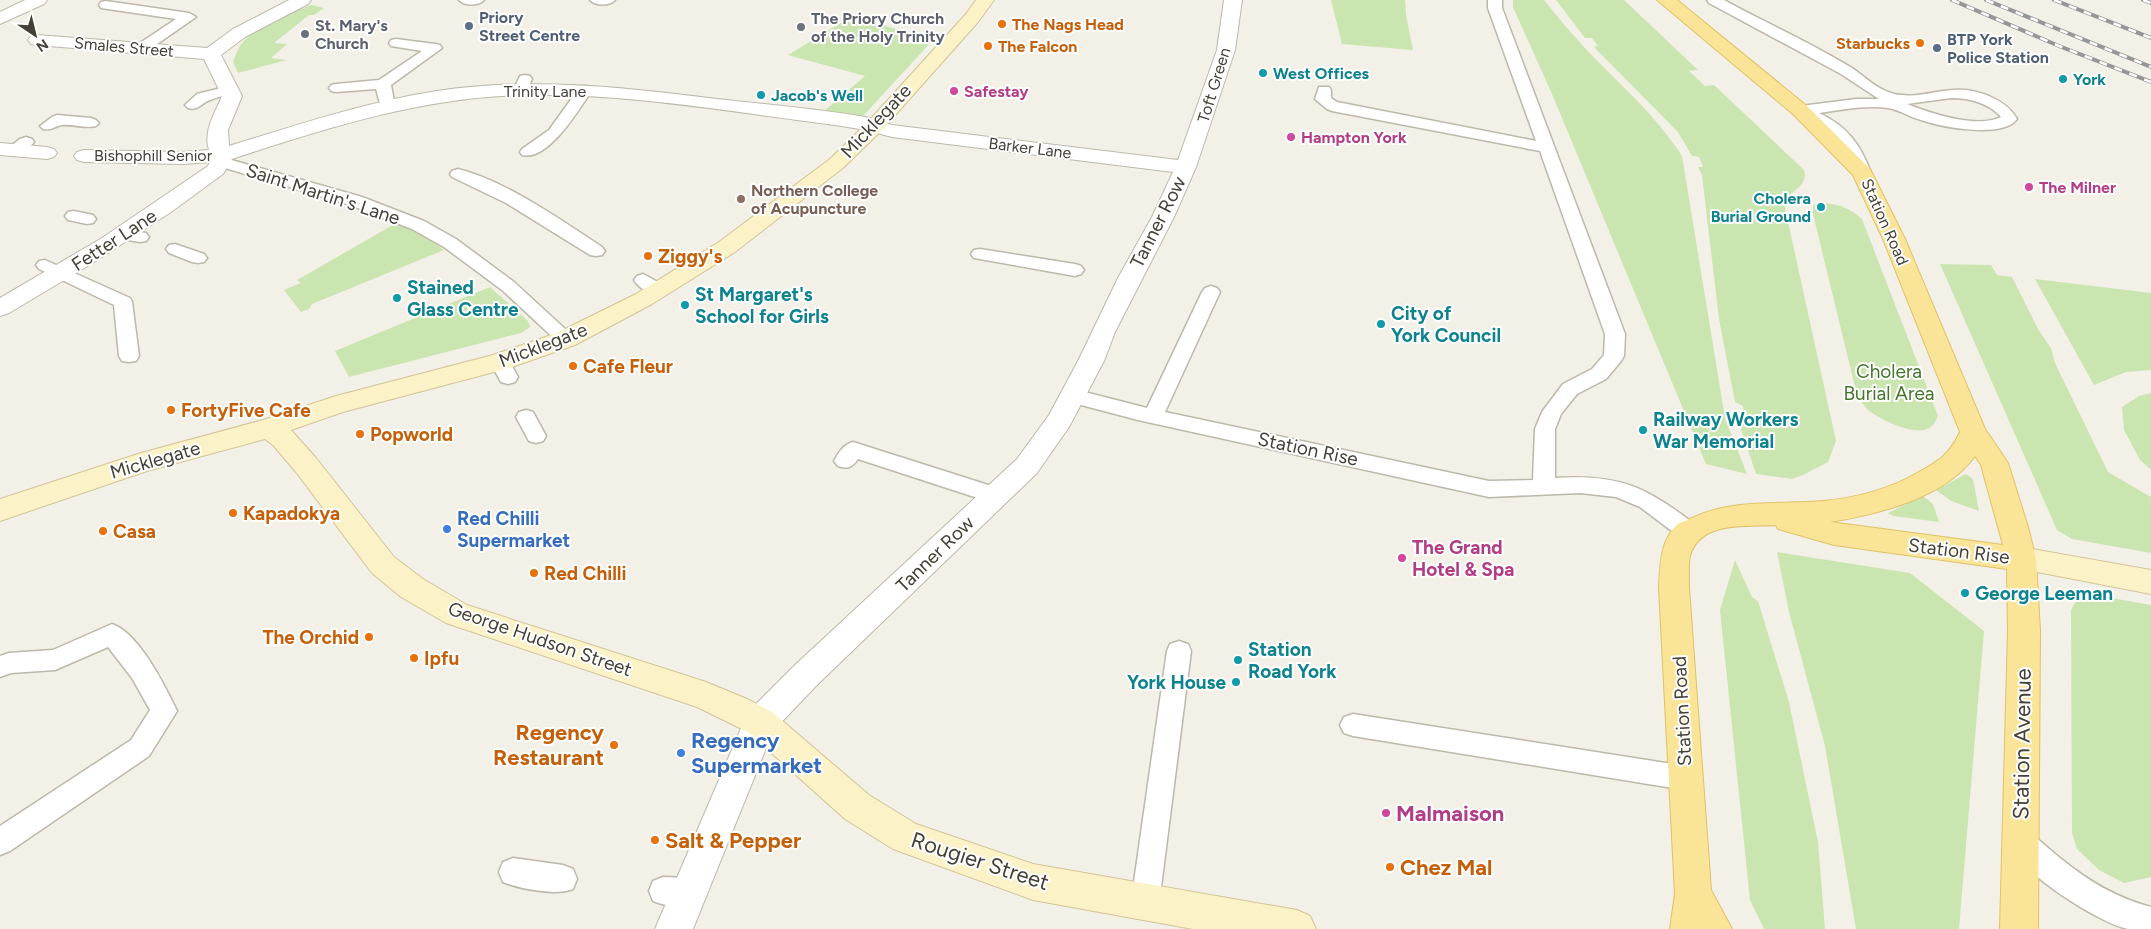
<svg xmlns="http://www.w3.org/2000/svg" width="2151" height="929" viewBox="0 0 2151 929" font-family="Figtree,sans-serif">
<rect width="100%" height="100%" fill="#f3f0e7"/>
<path fill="#cbe5b1" d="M1331 0H1405L1406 15 1413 50 1342 44Z
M1513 0H1544C1557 16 1570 32 1584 47 1618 83 1655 114 1682 156L1725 418 1747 474 1706 464 1552 94 1513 7Z
M1556 0H1624L1698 70 1689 71 1705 86 1714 85 1804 170C1809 190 1784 190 1785 208L1836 441 1828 462 1803 475 1792 479 1756 474 1738 421 1744 419 1743 406 1735 402 1719 319 1702 175 1698 167H1703L1699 157 1692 156 1678 132 1594 47 1598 46 1592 38H1585Z
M311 5 324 8 314 15H309L274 43 287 44 271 58 287 60 238 73 233 62C236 55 238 47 244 41 260 23 290 14 311 5Z
M852 16 933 40 863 116 824 111 865 76 788 55Z
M1819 203C1836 203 1849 207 1862 219L1938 416C1936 419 1935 424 1932 426 1918 439 1882 420 1869 411 1864 407 1861 400 1857 395L1813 214V205Z
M398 222 416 229 444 250 312 304 309 309 301 312 284 290 301 283 297 280Z
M1940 264 1991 265 1997 275 2012 277 2039 331 2051 348 2055 363 2108 472 2151 497V553L2072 539 2057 530Z
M2035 279 2151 293V370L2126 372 2094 385Z
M490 287 528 321 530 327 521 333 349 377 335 351Z
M2151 393V470L2140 460 2124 430 2122 407 2139 396Z
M1966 474 1973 479 1979 511 1951 501 1936 490Z
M1923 496 1933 504 1939 522 1893 516 1888 513Z
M1777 552 1910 573 1984 631 1959 929H1856L1825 746 1789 612Z
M1735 560 1752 597 1758 601 1789 702 1818 842 1825 929H1764L1750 900 1720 610Z
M2094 595 2151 605V877L2124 883 2099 870 2077 849 2072 833 2071 610 2079 596Z"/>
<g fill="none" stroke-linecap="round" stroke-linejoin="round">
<g stroke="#beb8aa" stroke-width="3">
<path id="lane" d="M459 0H484C479 6 464 6 459 0Z
M590 0H615C610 6 595 6 590 0Z
M1488 0H1502V8L1625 334 1624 356 1621 361 1606 379 1577 394 1561 414 1555 429V478C1621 474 1646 487 1697 526L1700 532 1697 538 1689 541 1681 538 1640 507 1616 497 1580 493 1489 497 1138 420 1066 401 1063 396 1066 391 1073 389 1147 408 1202 292 1205 288 1211 286 1217 288 1220 292 1165 412 1489 481 1533 480 1535 429 1542 412 1563 384 1592 369 1604 355 1605 334 1540 151 1332 111 1327 109 1315 99 1319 87H1329L1331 90V98L1337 102 1536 141 1488 8Z
M1707 0H1724C1766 23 1811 43 1852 68 1865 77 1878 90 1894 94 1930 101 1950 79 1991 97 2002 102 2011 108 2017 119 2003 139 1941 127 1921 120 1910 117 1900 110 1888 108 1865 105 1842 110 1819 113 1847 126 1861 145 1871 173L1869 176H1857C1852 169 1851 159 1846 151 1836 131 1815 122 1796 114L1793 111 1796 108 1801 106 1856 99H1879L1841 74 1709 3ZM1951 98C1969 98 1989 103 2001 117 1976 129 1930 113 1907 104Z
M106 1 189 13 196 17 147 51H137L135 48 137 45 176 19 101 8 99 5 101 2Z
M396 39 435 44 440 45 442 48 391 85 395 107 392 110H382L376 89 336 92 331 91 329 88 331 85 336 84 379 80 422 51 391 46 389 43 391 40Z
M525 75 530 76 532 79 526 92H516L514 89 520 76Z
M229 86 234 87 236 90 234 93C226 95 217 97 210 100 201 103 199 111 188 108L185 105 197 94Z
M585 86 590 87 592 90C580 108 548 162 522 155L520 152 522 149 549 130 580 87Z
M57 115 91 118 96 120 99 123 96 126C85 129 74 124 62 125 55 126 51 131 43 129L40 126 52 117Z
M26 137 32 139 34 142C28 150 17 157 6 154L4 151 20 139Z
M221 157 362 197 424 221 456 239 514 282 576 339 573 343 566 345 559 343 502 290 444 247 412 229 350 205 215 165 213 162 215 159Z
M458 169C506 181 561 220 602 247L605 251 602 255 596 256 590 255 506 203 452 177 450 174 452 171Z
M74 211 93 215 96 219 93 223 87 224 68 220 65 216 68 212Z
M122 229 146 233 149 237 146 241 140 242 116 238 113 234 116 230Z
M175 244 204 254 207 258 204 262 198 263 192 262 169 253 166 249 169 245Z
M980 249 1075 264 1081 266 1084 270 1081 274 1075 276 974 258 971 254 974 250Z
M45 260 130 298 132 302 139 356 136 361 129 362 122 361 119 356 114 305 39 269 36 265 39 261Z
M643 274 665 286 668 290 665 294C654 297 640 290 634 280L637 276Z
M500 355 507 357 518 377 515 382 508 384 501 382 490 362 493 357Z
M526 410 533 412 546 436 543 441 536 443 529 441 516 417 519 412Z
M853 442 1004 490 1007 496 1004 502 996 504 858 459C852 468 847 469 838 466L834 461C839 452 843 445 853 442Z
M112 624C139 633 165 686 177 711L149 756 10 851 0 855V826L131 740 150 710 132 678 108 647 55 670 11 673 0 677V656L9 653 53 650Z
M1179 641 1188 644 1191 651 1159 903 1155 913 1145 917 1135 913 1131 903 1167 651 1170 644Z
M1353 714 1685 766 1694 769 1698 778 1694 787 1685 790 1353 736 1344 733 1340 725 1344 717Z
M2020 829C2036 835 2047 848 2060 858 2088 881 2116 898 2151 907V929C2144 929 2135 929 2128 929 2096 922 2019 871 2006 842L2010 833Z
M513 858 563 865 573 869 577 879 573 889C556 896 520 889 503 882L499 872 503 862Z
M663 877 689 878 699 882 703 892 699 902C684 908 668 907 653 901L649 891 653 881Z"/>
</g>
<g stroke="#beb8aa" stroke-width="2">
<path id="street" d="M25 0H47L44 4 0 24V12Z
M289 0H311L308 4 245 37 221 55 242 96 228 130 229 146C297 125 366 102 437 91 531 77 623 87 717 99 769 105 823 109 875 119 881 120 885 123 892 125L1178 160 1217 50 1224 0H1242L1235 50 1196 167 1174 217 1115 332 1104 361 1069 427 1037 473 817 685 773 731 693 929H655L748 712 795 665 1017 459 1049 415 1078 361 1118 278 1152 217 1173 172 892 137 866 130 835 125C732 112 627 93 523 95 423 97 326 128 232 159L223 174 171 212 91 264 9 313 0 316V298L102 238 208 166 210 162 183 164 84 162 77 160 74 156 77 152 84 150 183 152 209 150C203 131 215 113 222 96L204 59 37 45 31 44 28 40 31 36 37 35 207 48 233 29Z
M0 143 47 147 54 149 57 153 54 157 47 159 0 155Z"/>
</g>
<g stroke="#d1c498" stroke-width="2">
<path id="secondary" d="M976 0H994L978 22 881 131 844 167 735 252 652 304 575 345 509 368 343 412 291 430 316 458 394 557 423 579 467 605 706 682 747 699 772 712 869 795 916 824 1033 864 1297 910 1310 916 1316 929H1193L1033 900 893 849 845 819 748 732 697 707 446 623 401 597 372 573 296 472 273 445 265 439 147 471 0 521V499L141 453 263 420 336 396 493 355 557 333 636 294 719 242 830 159 867 123 966 14Z
M2021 547 2151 570V594L2011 567 2006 559 2011 551Z"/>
</g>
<g stroke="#dfc268" stroke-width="2">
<path id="primary" d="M1657 0H1677L1808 107 1870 169 1905 239 1985 429 2008 463 2028 527 2036 559 2040 631 2038 929H2000L2008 631 2007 569 1834 545 1778 529 1776 525C1748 527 1700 520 1690 556 1688 566 1689 578 1689 588L1711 890 1732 929H1670L1675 894 1659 588C1660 567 1660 539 1678 524 1682 522 1688 520 1692 518 1735 498 1777 505 1823 501 1856 498 1889 489 1917 473 1939 461 1949 455 1960 432L1883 239 1853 175 1794 115ZM1975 456 1981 465 2003 545 1830 522C1879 514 1945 498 1975 456Z"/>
</g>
<use href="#lane" fill="#fff" fill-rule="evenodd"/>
<use href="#street" fill="#fff" fill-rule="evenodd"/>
<use href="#secondary" fill="#fcf2c7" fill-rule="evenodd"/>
<use href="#primary" fill="#fae498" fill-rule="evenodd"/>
<g stroke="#969696" stroke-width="4">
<path id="rail" d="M1952 0 2059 46 2151 82
M1986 0 2151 67
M2054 0 2151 38
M2143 0 2151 3"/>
</g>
<use href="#rail" stroke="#fff" stroke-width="2.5" stroke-dasharray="8" stroke-linecap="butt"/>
</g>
<g fill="#e8710a" stroke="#fff" stroke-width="2">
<circle cx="1002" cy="24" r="5"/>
<circle cx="1920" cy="43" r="5"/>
<circle cx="988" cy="46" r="5"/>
<circle cx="648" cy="256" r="5"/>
<circle cx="573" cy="366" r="5"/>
<circle cx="171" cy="410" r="5"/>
<circle cx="360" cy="434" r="5"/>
<circle cx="233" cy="513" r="5"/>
<circle cx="103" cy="531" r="5"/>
<circle cx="534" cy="573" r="5"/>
<circle cx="369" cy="637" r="5"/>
<circle cx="414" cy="658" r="5"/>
<circle cx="614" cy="745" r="5"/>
<circle cx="655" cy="840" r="5"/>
<circle cx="1390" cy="867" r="5"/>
</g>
<g fill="#5c6f8a" stroke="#fff" stroke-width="2">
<circle cx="469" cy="26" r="5"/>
<circle cx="1937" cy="48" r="5"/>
</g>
<g fill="#6b7280" stroke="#fff" stroke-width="2">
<circle cx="801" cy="27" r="5"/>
<circle cx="305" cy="34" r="5"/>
</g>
<g fill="#0f9aa8" stroke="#fff" stroke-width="2">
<circle cx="1263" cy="73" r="5"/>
<circle cx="2063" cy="79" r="5"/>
<circle cx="761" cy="95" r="5"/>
<circle cx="1821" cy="207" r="5"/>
<circle cx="397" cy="298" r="5"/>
<circle cx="685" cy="305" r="5"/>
<circle cx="1381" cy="324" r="5"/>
<circle cx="1643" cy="430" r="5"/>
<circle cx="1965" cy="593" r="5"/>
<circle cx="1238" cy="660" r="5"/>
<circle cx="1236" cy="682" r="5"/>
</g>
<g fill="#d1479c" stroke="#fff" stroke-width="2">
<circle cx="954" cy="91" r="5"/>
<circle cx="1291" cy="137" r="5"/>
<circle cx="2029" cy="187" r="5"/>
<circle cx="1402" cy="558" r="5"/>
<circle cx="1386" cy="813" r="5"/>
</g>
<circle fill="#8d6e63" stroke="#fff" stroke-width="2" cx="741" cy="199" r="5"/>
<g fill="#3f7fe0" stroke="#fff" stroke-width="2">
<circle cx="447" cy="529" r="5"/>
<circle cx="681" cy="753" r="5"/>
</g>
<g text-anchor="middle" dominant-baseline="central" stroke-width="4" stroke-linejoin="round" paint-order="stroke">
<g font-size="16" font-weight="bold" fill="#4e5e75" stroke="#fff" text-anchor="start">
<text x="479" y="17">Priory<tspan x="479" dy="18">Street Centre</tspan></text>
<text x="1947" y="39">BTP York<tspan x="1947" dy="18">Police Station</tspan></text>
</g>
<g font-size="16" font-weight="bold" fill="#5b616d" stroke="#fff" text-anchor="start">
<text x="811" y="18">The Priory Church<tspan x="811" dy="18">of the Holy Trinity</tspan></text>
<text x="315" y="25">St. Mary's<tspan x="315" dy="18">Church</tspan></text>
</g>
<g font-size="16" font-weight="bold" fill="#c56008" stroke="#fff" text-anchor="start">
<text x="1012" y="24">The Nags Head</text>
<text x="1910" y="43" text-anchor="end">Starbucks</text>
<text x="998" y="46">The Falcon</text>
</g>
<g font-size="16" fill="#454036" stroke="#fff">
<text transform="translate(124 47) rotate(5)">Smales Street</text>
<text transform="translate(1214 85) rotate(-73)">Toft Green</text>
<text x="545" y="91">Trinity Lane</text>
<text transform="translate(1030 148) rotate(7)">Barker Lane</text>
<text x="153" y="155">Bishophill Senior</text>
<text transform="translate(1885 222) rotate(66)">Station Road</text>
</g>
<g font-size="16" font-weight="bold" fill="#0d838f" stroke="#fff" text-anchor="start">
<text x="1273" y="73">West Offices</text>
<text x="2073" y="79">York</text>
<text x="771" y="95">Jacob's Well</text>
<text x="1811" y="198" text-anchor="end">Cholera<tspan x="1811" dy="18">Burial Ground</tspan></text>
</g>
<g font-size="16" font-weight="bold" fill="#b23c85" stroke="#fff" text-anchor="start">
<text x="964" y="91">Safestay</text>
<text x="1301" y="137">Hampton York</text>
<text x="2039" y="187">The Milner</text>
</g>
<g font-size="16" font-weight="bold" fill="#785e54" stroke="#fff" text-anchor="start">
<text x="751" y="190">Northern College<tspan x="751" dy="18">of Acupuncture</tspan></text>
</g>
<g font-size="19" fill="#454036" stroke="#fff">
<text transform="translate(876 121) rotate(-47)">Micklegate</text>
<text transform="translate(323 194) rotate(18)">Saint Martin's Lane</text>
<text transform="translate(1158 222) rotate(-63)">Tanner Row</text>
<text transform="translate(114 240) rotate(-33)">Fetter Lane</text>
<text transform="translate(543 345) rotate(-21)">Micklegate</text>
<text transform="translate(1308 449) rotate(12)">Station Rise</text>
<text transform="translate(155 460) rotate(-16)">Micklegate</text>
<text transform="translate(1959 551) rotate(7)">Station Rise</text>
<text transform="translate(935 554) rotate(-44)">Tanner Row</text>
<text transform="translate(540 639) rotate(19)">George Hudson Street</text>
<text transform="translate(1682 711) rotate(-93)">Station Road</text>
</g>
<g font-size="19" font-weight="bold" fill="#c56008" stroke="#fff" text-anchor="start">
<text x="658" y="256">Ziggy's</text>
<text x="583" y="366">Cafe Fleur</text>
<text x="181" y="410">FortyFive Cafe</text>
<text x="370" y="434">Popworld</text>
<text x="243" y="513">Kapadokya</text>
<text x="113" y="531">Casa</text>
<text x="544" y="573">Red Chilli</text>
<text x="359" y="637" text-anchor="end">The Orchid</text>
<text x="424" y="658">Ipfu</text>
</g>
<g font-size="19" font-weight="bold" fill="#0d838f" stroke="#fff" text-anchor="start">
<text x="407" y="287">Stained<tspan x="407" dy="22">Glass Centre</tspan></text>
<text x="695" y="294">St Margaret's<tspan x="695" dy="22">School for Girls</tspan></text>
<text x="1391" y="313">City of<tspan x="1391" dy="22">York Council</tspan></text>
<text x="1653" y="419">Railway Workers<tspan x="1653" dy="22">War Memorial</tspan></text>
<text x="1975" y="593">George Leeman</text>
<text x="1248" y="649">Station<tspan x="1248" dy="22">Road York</tspan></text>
<text x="1226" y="682" text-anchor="end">York House</text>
</g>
<g font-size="19" fill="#43752b" stroke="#fff">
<text x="1889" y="371">Cholera<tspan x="1889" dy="22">Burial Area</tspan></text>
</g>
<g font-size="19" font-weight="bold" fill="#366cbe" stroke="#fff" text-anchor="start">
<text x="457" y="518">Red Chilli<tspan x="457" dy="22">Supermarket</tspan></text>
</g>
<g font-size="19" font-weight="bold" fill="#b23c85" stroke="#fff" text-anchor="start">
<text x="1412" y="547">The Grand<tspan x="1412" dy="22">Hotel &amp; Spa</tspan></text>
</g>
<g font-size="22" font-weight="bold" fill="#c56008" stroke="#fff" text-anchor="start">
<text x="604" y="732" text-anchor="end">Regency<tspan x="604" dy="25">Restaurant</tspan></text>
<text x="665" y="840">Salt &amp; Pepper</text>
<text x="1400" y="867">Chez Mal</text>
</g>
<g font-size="22" font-weight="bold" fill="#366cbe" stroke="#fff" text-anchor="start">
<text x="691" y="740">Regency<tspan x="691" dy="25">Supermarket</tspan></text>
</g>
<g font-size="22" fill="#454036" stroke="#fff">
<text transform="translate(2022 744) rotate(-89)">Station Avenue</text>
<text transform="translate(980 861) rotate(18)">Rougier Street</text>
</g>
<g font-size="22" font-weight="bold" fill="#b23c85" stroke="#fff" text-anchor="start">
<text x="1396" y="813">Malmaison</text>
</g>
</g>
<g transform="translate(35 35) rotate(145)" stroke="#ffffff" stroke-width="4" paint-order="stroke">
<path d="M0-4L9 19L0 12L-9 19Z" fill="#454036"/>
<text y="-8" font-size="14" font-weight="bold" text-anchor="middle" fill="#454036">N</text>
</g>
</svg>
